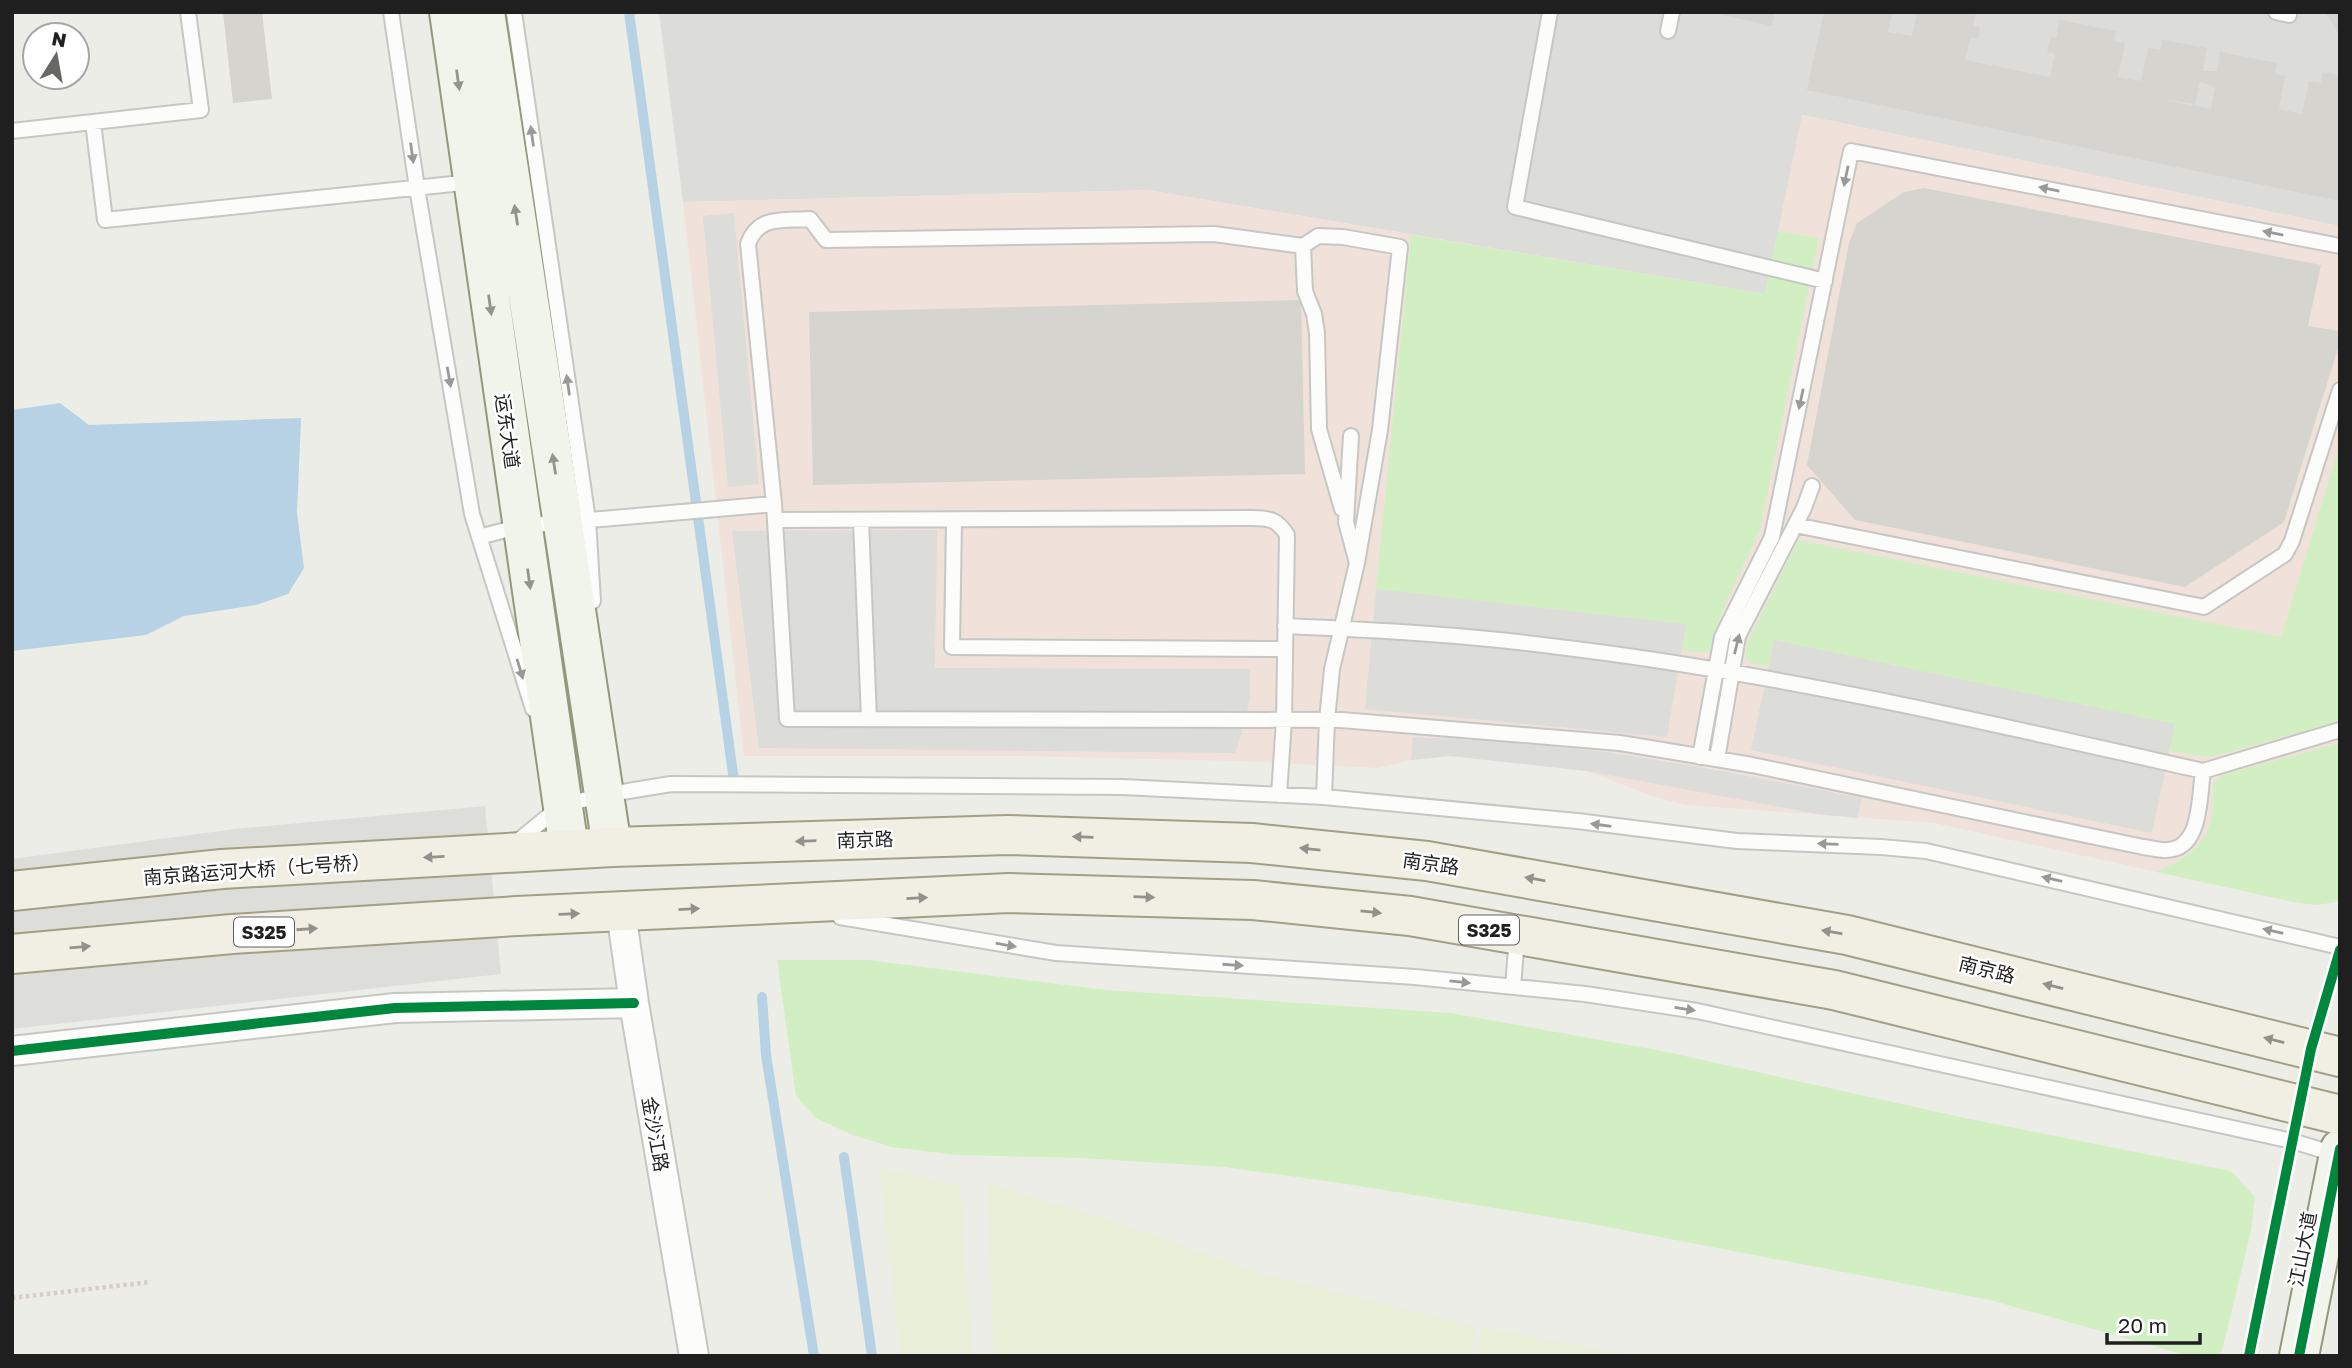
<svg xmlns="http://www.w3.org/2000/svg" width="2352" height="1368" viewBox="0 0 2352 1368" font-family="'Golos Text','Noto Sans SC',sans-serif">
<rect width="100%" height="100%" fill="#edede7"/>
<path fill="#dcdcd8" d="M659 12H2340V226L1803 115 1765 294 1148 190 683 202Z"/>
<path fill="#f0e2db" d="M1802 115 2340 226V899L2335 902 2317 905 2294 902 1934 823 1685 805 1652 796 1587 771 1450 756 1411 760 1379 768 1236 761 1019 756H744L683 202 1148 190 1765 294Z"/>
<path fill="#eaefd9" d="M879 1168 960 1186 973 1356H901Z
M987 1183 1118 1223 1263 1274 1476 1326 1470 1356H994Z
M1483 1327 1638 1356H1477Z"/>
<path fill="#d2efc3" d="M1778 231 1819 238 1760 530 1725 604 1709 653 1682 651 1686 624 1376 589 1411 235 1765 294Z
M2340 444V721L2211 757 2169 751 2174 724 1774 640 1768 666 1750 663 1745 655 1747 644 1798 540 2281 637Z
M2340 743V899L2335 902 2317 905 2294 902 2157 872C2202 851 2216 834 2213 783L2222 775Z
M777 960H868L1106 990 1451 1013 1662 1051 1965 1118 2231 1171 2255 1197 2251 1231 2222 1351 2216 1356H2189L1990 1300 1592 1224 1347 1184 1224 1167 1081 1158 957 1155 891 1147 850 1134 816 1118 796 1096Z"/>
<path fill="#dcdcd9" d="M734 213 759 484 728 487 703 216Z
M937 530 935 668 1250 669V699L1241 736 1235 753 759 748 732 531Z
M1376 589 1686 624 1667 737 1365 709Z
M1774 640 2175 724 2152 833 1751 750Z
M1413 737 1493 741 1606 752 1700 767 1862 798 1857 818 1818 814 1587 771 1450 756 1411 760Z"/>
<path fill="#b7d2e4" d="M60 403 89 425 301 418 297 513 304 568 288 594 256 605 184 616 146 635 12 651V410Z"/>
<path fill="#ddddda" d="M485 806 501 974 12 1029V859L235 829Z"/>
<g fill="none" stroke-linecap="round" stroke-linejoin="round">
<path stroke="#b7d2e4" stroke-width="10" d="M629 12 734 781
M762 997 766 1055 814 1356
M844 1157 872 1356"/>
</g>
<path fill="#d6d4cf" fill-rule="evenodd" d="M223 12H262L272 99 233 103Z
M1710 12H1775L1772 26Z
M1824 12H1892L1888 32 1912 36 1917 12H1976L1973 26 1980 28 1978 39 1970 38 1965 60 2050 77 2055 54 2047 52 2050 37 2056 38 2060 20 2116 31 2114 41 2125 43 2118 77 2141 81 2148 48 2160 50 2163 40 2207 48 2203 71H2217L2220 52 2277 63 2275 74 2285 76 2279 109 2302 114 2309 81 2321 83 2323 72 2340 76V201L1807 90ZM2200 82 2215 87 2211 109 2160 99 2195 104Z
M2325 12H2340V36Z
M1924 188 2321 265 2308 326 2340 331V342L2284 522 2185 587 1855 520 1807 465 1849 243 1857 223 1904 192Z
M1301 300 1305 474 813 485 809 312Z"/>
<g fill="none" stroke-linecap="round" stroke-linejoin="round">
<g stroke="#c6c6c3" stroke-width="18">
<path id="lane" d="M391 12 417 188 472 514 533 709
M514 12 588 520 593 601
M1550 12 1515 207 1825 281
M2276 12 2289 15
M1668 31 1672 12
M93 122 105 220 472 182
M12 131 201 110 188 12
M1303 246 1305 291 1314 314 1317 333 1319 429 1342 509
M774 504 748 244C758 215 783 221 810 219L826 240 1214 234 1303 246 1318 236 1343 237 1400 247 1380 430 1357 563
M775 520 1252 518C1270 518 1278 520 1287 535L1284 720 1279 795
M861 520 869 719
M954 521 952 647 1285 649
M1795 525 2204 607 2285 554 2292 541 2340 390
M479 537 521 526 774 504 787 719 1341 720 1620 743 1752 765 2143 847C2151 848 2158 850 2166 850 2202 850 2199 796 2203 771 1990 723 1776 673 1559 647 1469 635 1377 630 1285 626
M1700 757 1722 637 1772 537 1851 151 2340 246
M1717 759 1738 636 1804 508 1812 486
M2203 771 2340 730
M1324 797 1327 720 1332 669 1357 563 1346 522 1351 436
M513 845 562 805 604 795 671 784 1123 787 1324 797 1577 821 1737 841 1881 847 1926 851 2340 947
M840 917 1056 953 1415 977 1585 994 1697 1011 2292 1141 2338 1155
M1513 987 1517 937"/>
</g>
<g stroke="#c6c6c3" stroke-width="32">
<path id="street" d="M621 912 634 1003 694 1356
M12 1051 395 1008 634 1003"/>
</g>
<g stroke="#91987e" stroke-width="42">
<path id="secondary" d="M449 12 569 849
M485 12 612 847
M2299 1356 2340 1149"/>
</g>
<g stroke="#a39f83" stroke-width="42">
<path id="primary" d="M12 891 222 869 612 847 1008 835 1252 843 1427 861 1847 935 2340 1057
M12 954 232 934 517 916 1009 893 1253 900 1410 916 1834 990 2340 1115"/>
</g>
<path stroke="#d7ccc7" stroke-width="4.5" stroke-dasharray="3.5 3.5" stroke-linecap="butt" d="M12 1298 150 1282"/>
<use href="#lane" stroke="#fcfcfb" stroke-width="14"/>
<use href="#street" stroke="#fcfcfb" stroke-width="28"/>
<use href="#secondary" stroke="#f1f4ea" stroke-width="38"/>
<use href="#primary" stroke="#f1eee4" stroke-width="38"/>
<g stroke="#fff" stroke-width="15">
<path id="cycleway" d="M12 1051 395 1008 634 1003
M2249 1356 2311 1049 2340 950
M2299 1356 2340 1149"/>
</g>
<use href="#cycleway" stroke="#00873e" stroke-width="10"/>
</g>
<defs><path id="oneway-solid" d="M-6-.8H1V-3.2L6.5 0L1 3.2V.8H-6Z" transform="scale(1.75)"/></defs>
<g fill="#92948f">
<use href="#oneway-solid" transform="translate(458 80) rotate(82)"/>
<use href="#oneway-solid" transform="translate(516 215) rotate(-99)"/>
<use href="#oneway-solid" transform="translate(490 305) rotate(82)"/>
<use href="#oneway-solid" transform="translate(554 464) rotate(-99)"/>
<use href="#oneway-solid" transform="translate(529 579) rotate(82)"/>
</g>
<g fill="#999998">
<use href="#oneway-solid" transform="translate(532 136) rotate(-98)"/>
<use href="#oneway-solid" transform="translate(412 153) rotate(82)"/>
<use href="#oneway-solid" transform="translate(1846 176) rotate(102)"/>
<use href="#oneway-solid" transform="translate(2049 189) rotate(-169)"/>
<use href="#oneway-solid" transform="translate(2273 233) rotate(-169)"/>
<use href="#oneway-solid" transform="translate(449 377) rotate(80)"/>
<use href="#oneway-solid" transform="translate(568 385) rotate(-98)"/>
<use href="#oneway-solid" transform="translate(1801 399) rotate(102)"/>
<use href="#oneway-solid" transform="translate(1737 644) rotate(-76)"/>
<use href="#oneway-solid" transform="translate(520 669) rotate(73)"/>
<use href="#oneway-solid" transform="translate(1601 825) rotate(-172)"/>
<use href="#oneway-solid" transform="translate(1828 844) rotate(-178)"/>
<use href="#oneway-solid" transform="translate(2052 879) rotate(-167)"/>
<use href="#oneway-solid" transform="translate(2273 931) rotate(-167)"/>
<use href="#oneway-solid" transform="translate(1006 945) rotate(10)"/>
<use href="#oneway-solid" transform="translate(1233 965) rotate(4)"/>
<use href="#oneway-solid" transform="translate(1460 982) rotate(6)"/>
<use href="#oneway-solid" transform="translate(1685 1009) rotate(9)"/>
</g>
<g fill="#92918b">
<use href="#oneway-solid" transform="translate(1083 837) rotate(-178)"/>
<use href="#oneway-solid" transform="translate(806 841) rotate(178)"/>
<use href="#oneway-solid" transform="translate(1310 849) rotate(-174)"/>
<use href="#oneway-solid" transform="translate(434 857) rotate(177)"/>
<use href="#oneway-solid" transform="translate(1535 879) rotate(-170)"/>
<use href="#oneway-solid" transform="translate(1144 897) rotate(2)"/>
<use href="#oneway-solid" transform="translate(917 898) rotate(-3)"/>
<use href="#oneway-solid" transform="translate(689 909) rotate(-3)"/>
<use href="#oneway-solid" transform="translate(1371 912) rotate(6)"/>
<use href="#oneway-solid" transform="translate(569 914) rotate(-2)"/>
<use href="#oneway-solid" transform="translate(307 929) rotate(-4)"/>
<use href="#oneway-solid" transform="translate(1832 932) rotate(-170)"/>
<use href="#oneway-solid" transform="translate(80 947) rotate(-5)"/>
<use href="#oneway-solid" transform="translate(2053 986) rotate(-166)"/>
<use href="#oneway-solid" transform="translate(2274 1040) rotate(-166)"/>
</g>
<g text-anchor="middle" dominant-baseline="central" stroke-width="5" stroke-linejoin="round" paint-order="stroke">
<g fill="#fff" stroke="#626262" stroke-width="2">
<rect x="1459" y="915.5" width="60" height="29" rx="5"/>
<rect x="234" y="917.5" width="60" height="29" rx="5"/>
</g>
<g font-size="18" font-weight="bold" fill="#1f1f1f">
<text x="1489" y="930">S325</text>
<text x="264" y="932">S325</text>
</g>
<g font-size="19" fill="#1f1f1f" stroke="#fff">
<text transform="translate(508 431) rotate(82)">运东大道</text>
<text transform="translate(865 839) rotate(-2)">南京路</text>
<text transform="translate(1431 863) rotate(8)">南京路</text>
<text transform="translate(257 869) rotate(-4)">南京路运河大桥（七号桥）</text>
<text transform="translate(1987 969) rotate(14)">南京路</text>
<text transform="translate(656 1134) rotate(80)">金沙江路</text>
<text transform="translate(2302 1249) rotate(-79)">江山大道</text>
</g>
</g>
<rect width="2352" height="1368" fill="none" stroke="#1f1f1f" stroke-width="28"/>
<g transform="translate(56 56) rotate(11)"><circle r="33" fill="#ffffff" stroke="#a5a5a5" stroke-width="2"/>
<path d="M0-5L12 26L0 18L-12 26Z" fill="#676765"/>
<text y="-10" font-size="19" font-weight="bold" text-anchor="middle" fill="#1f1f1f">N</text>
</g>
<path d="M2107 1333v10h93v-10" fill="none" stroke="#1f1f1f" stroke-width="3.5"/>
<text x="2118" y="1333" font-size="21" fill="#1f1f1f" stroke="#ffffff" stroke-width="5" paint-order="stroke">20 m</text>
</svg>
